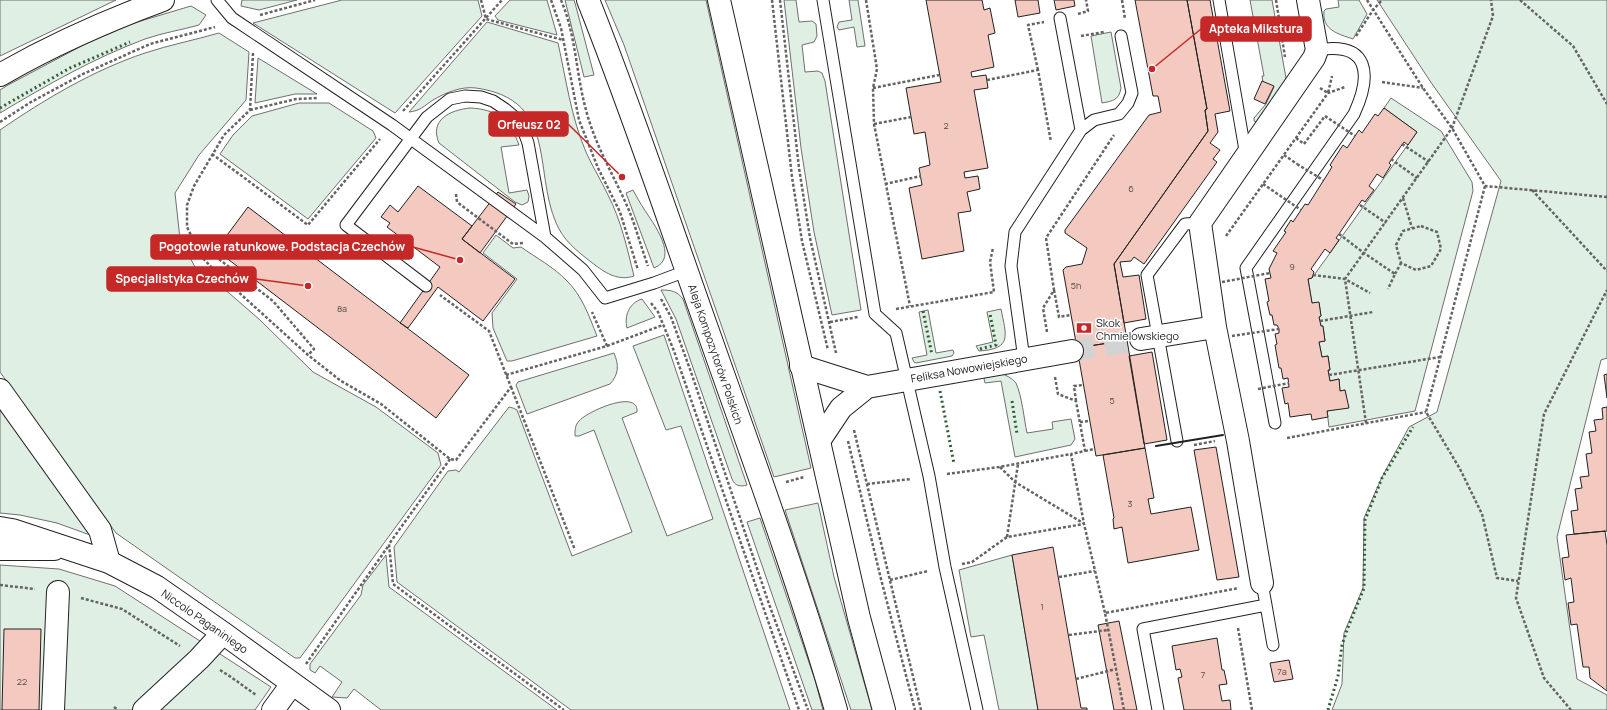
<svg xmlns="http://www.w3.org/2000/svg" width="1607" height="710" viewBox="0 0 1607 710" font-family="Manrope,sans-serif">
<rect width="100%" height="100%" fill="#fff"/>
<path fill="#e0efe3" stroke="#6f6f6f" d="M0 0H116L0 56Z
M242 0H297L259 10 241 6Z
M342 0H478L482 16 395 113 253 23Z
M510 0H547L557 35 498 20 495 16Z
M565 0H574L575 3 594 75 584 77Z
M605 0H706L811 468 774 477 624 45Z
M784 0H796L799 22 812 21 816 24 817 36 814 42 802 45 805 72 818 71 822 73 825 81 861 310 832 315 814 232 801 148Z
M849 0H858L865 46 857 47 854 27 839 30 837 27 839 22 852 20Z
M1250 0H1272L1286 78 1285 82 1257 122 1254 121V118L1266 104 1274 87 1263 82 1262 76H1264Z
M1338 0H1359L1367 14 1353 39C1338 34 1322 30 1324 11L1326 9 1339 7Z
M1377 0H1607V358L1601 360 1557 537 1577 679 1607 695V710H1332L1342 684 1344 633 1363 588 1364 518 1382 477 1409 427 1437 412 1501 181 1430 81Z
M191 6 206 15 199 25C181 30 162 33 145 39 94 58 47 85 0 113V90L8 85 87 43 134 23Z
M487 22 558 43C566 79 571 117 586 152 592 166 601 180 608 195 621 220 627 248 634 276 619 281 607 274 595 265 582 255 567 244 559 229 531 175 561 100 476 88 461 86 445 93 433 100 424 106 420 111 409 112Z
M1111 32 1121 88C1119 100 1113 101 1102 103L1091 36Z
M219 33 249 52 246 100 199 155 175 193 180 239 195 267 229 293 260 320 313 372 376 407 438 453 441 465 300 658H295L116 533 0 372V130C45 99 94 70 145 53 169 45 195 40 219 33Z
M258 58 317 94H295L255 103Z
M1391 98 1441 131 1472 182 1473 191 1415 411 1329 427 1327 411 1348 407 1345 390 1340 391 1339 379 1330 381 1328 370H1330L1328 356 1322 357 1319 342 1325 341 1323 326H1321L1319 317 1321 316 1319 303H1312L1308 279 1312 278 1417 132 1384 108Z
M299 103H329L373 131 376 138 308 219 220 154 233 135 252 116Z
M470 108C496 109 510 120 519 145L501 147 509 193 527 190 529 196 528 202 522 205 515 202 439 143C429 120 450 110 470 108Z
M633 190C637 197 640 203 644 209 653 223 680 258 654 268L626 193Z
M496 235 513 248 521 247C535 257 555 268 566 280 582 295 589 316 597 336L512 361H507L493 328 492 313 517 279 483 253Z
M661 290C671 290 677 291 683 299L747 485C740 487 735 486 732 479L676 319Z
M642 299 655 317 627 328C624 316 629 303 642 299Z
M1001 309C1006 335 1013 349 979 351L976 346 993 342 987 312Z
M928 310 936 353 953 350 954 353 952 356 916 363 914 362 912 358 927 355 919 312Z
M664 335 790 710H571L397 582 394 547 448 471 456 470 459 472 509 407 513 408 517 410 572 556 632 532 594 430 579 436H575C575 430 575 425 579 421 586 412 639 388 637 412L622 418 667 536 713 519 681 426 666 430 633 346Z
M614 353C619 365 619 374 610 384L527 414 516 385 518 382Z
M1000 373C1006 375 1012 378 1016 383 1022 396 1024 419 1027 433L1053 429 1052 422 1071 419 1075 439 1071 445 1015 457 1001 381 985 383 984 379 987 376Z
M0 405 90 535 57 523 20 515 0 513Z
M818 503 834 577 872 710H851L785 510Z
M760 518 815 680 823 710H812L747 522Z
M386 555 389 587 557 710H381L354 689 347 698 332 697 342 682 320 666 315 673 310 670V664L361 595 363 585Z
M1012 555 1038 710H999L984 635 971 637 959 570Z
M0 565 59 569 115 586 271 687 255 710H0Z"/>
<path fill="#f3c9c0" stroke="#222" d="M926 0H982L984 10 990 8 995 33 988 35 994 67 971 72 972 77 986 75 988 88 974 90 988 168 964 172 965 178 978 176 980 189 967 192 971 211 958 213 964 251 922 259 909 188 922 185 919 168 930 165 925 132 914 134 906 88 941 82Z
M1015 0H1038L1040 13 1018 17Z
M1054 0H1074L1075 6 1056 10Z
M1135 0H1187L1207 109 1205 110 1208 131 1114 264 1127 340 1077 348 1063 270 1066 267 1082 264 1087 248 1065 233V230L1149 115 1161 112 1158 96H1153Z
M1187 0H1210L1230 111 1215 114 1218 132 1210 143 1220 150 1213 159 1217 162 1144 264 1134 257 1131 261 1120 262 1123 277 1139 275 1146 319 1124 323 1114 264 1208 131 1205 110 1207 109Z
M1262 81 1274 86 1265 104 1254 99Z
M1384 108 1417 132 1408 145 1404 142 1389 163 1391 165 1383 178 1377 174 1369 186 1374 190 1365 202 1362 200 1339 234 1336 238 1339 240 1330 253 1325 249 1311 269 1314 272 1312 278 1308 279 1312 303 1319 302 1321 316 1319 317 1321 326H1323L1325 341 1319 342 1322 357 1328 356 1330 370H1328L1330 381 1339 379 1340 391 1345 390 1349 408 1327 411 1328 417 1312 420 1311 414 1290 417 1288 403 1285 404 1282 388 1289 387 1288 378 1283 379 1281 368H1279L1275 345 1277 344 1275 334 1279 333V329L1277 325H1274L1272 315H1270L1267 302 1269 301 1265 279 1271 278 1269 269 1277 253 1273 251 1286 232 1284 231 1291 220 1293 222 1305 204 1308 205 1332 167 1330 165 1343 145 1347 148 1359 130 1362 133 1375 114 1378 116Z
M418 186 472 226 462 239 515 279 483 321 438 287 408 328 400 323 440 267 387 227 390 223 381 217 390 205 398 212Z
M498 192 516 204 480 253 462 239Z
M248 207 469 375 436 418 216 250Z
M1127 340 1145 448 1096 456 1077 348Z
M1152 352 1167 440 1144 444 1129 356Z
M1607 374V398L1604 375Z
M1607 407V531L1574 534 1571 511 1578 510 1575 489 1582 488 1580 477 1589 476 1586 454 1592 453 1589 432 1596 431 1594 420 1603 419 1602 408Z
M1216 447 1239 577 1217 580 1194 450Z
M1145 448 1154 498 1148 499 1151 514 1191 507 1199 550 1128 563 1122 527 1114 529 1113 519 1114 518 1103 455Z
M1605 531 1607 545V691L1590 678 1589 667H1583L1577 624 1571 625 1568 603 1574 602 1571 578 1565 580 1562 558 1569 557 1566 535Z
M1053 547 1081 708H1087V710H1038L1012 555Z
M1119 621 1137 710H1114L1098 625Z
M4 629H41L39 710H2Z
M1217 638 1222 670H1224L1227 684 1219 685 1222 701 1230 700 1231 710H1184L1178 678 1182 677 1180 669 1176 670 1172 646Z
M1289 660 1293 679 1274 682 1270 663Z"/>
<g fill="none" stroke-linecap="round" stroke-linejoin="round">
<path stroke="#d3d3d3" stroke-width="22" stroke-dasharray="22 11" stroke-linecap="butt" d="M1072 351 1141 339"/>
<g stroke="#222" stroke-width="13">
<path id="lane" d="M217 0 232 18 392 125 545 237 583 270 605 298 654 283 686 271
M823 0 875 314 896 333 929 476 945 567 977 710
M1219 0 1246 156
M1081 130 1094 120 1119 114 1128 103 1132 93 1121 36
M426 286 346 225 427 117 450 99 465 96 481 97 493 101 505 109 517 119 524 132 528 143 545 237
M1024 359 1011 266 1015 232 1081 130 1060 18
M1275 423 1246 268 1354 114C1372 75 1370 41 1317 50
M1177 441 1147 275 1185 224 1200 223
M1266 605 1273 645
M1158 710 1143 629 1266 605 1262 583"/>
</g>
<g stroke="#222" stroke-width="24">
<path id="street" d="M1215 327 1200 223 1314 58 1317 50 1308 0
M1141 339 1215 327 1238 441 1262 583
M801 366 867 387
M0 390 100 530 109 562
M819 441 841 408 867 387 1072 351
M0 528 12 530 109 562 157 587 223 633 329 710
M0 549H54
M53 710 58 592
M144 710 199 659 223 633
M273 710 292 684"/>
</g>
<g stroke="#222" stroke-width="24">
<path id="secondary" d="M588 0C632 110 669 222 709 334 753 459 799 583 836 710
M719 0 859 618 884 710
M0 75C52 45 106 21 163 0"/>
</g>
<path stroke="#646464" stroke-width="2.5" stroke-dasharray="3 2" stroke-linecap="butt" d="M481 0 486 19 563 40
M551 0 561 28 579 120 598 168 620 212 638 270
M561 0C576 35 576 74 586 110 595 145 614 176 628 208 636 227 641 247 648 266
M772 0 792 177 802 241 828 350
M780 0 799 168 810 238 836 353
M866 0 877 69 873 88 874 124 910 306
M1122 0 1125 19
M1276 0 1285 57
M1367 0 1423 88 1452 128 1485 186 1607 197
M1520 0 1573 46 1607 104
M1078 14 1088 11 1086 0
M260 15 315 0
M1081 36 1104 32
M1356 36 1373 10 1382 0
M253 53 250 110 224 135 194 186 187 205V227L201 256 214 270 308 355 341 381 381 404 450 459 456 460 511 387 489 331 440 295
M1038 70 1028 25 1044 22
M987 80 1038 70 1051 142
M1382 82 1423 88
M873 88 939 75
M1320 88 1328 93 1332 76
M250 110 296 99 318 98
M403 111 502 0
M0 122 31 102 83 74 150 44 215 27
M874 124 911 117
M1296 138 1304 144 1325 116
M1402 144 1429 162
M212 154 308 225 380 139
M1284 155 1297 164
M1391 159 1417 178
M885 184 921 176
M1485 186 1426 412 1460 469 1482 514 1497 578 1518 581
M1532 190 1607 271
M456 194 457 202 513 244 523 243
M1403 198 1412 228
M1360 205 1386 223
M1421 226 1437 232 1441 249 1431 266 1416 270 1401 263 1396 245 1403 231Z
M1339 234 1364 253 1395 274 1388 289
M1226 236 1328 93 1345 87
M215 256 273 301 314 349 308 355
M1395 274 1401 263
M1313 275 1345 279 1370 293
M1054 290 1059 317 1071 315
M661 299 671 317 691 372 769 604 808 710
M651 303 658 312 674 351 799 710
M896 309 994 292 990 262 993 248
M1320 321 1373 312
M830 322 858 317
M1047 332 1043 308 1054 290 1046 238 1114 135
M607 346 663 325
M506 375 607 346 592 312
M1329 375 1440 357
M1055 377 1058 394 1076 401 1085 451 1071 454
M511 387 575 550
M1076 401 1074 386 1083 385
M1080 422 1089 421
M1366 423 1345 279 1452 128 1493 16 1491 0
M854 430 921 710
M1287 438 1426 412
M848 441 881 579 915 710
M1194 445 1215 441
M1085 451 1094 449
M450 459 389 544 393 584 564 710
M1000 467 1015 482 1083 523
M947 474 999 467 1071 454 1084 524 1105 613
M786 482 804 477
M867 484 911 479
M1007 537 1018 464
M962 564 972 562 1007 537 1084 524
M1059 577 1095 571
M890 580 928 571
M0 585 35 589
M81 598 122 609 180 646
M1238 628 1252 710
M1069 635 1108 630
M306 664 389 545
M220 670 231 677 256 695
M1076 679 1116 669
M114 707 118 710
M1124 710 1105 613 1239 588
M1571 710 1544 678 1516 598 1544 414 1607 290"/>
<use href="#lane" stroke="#fff" stroke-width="11"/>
<use href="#street" stroke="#fff" stroke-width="22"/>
<use href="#secondary" stroke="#fff" stroke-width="22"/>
<path stroke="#646464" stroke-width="2.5" stroke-dasharray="3 2" stroke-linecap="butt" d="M1325 116 1355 136
M1297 164 1323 180
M1263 184 1301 210
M1222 282 1270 273
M1232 336 1279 329
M1258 389 1289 383"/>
<path stroke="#2f5e38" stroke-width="3" stroke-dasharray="2 3" stroke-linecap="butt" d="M0 108 70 68 130 42
M923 311 932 355
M980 349 996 345 990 314
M940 391 954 464
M1012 401 1017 434
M1328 710 1338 676 1342 645 1347 630 1364 588 1365 520 1382 478 1413 427"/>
<path stroke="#222" stroke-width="2" d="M1156 446 1223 435"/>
</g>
<defs>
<g id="bank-bare" transform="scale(1.2)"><path d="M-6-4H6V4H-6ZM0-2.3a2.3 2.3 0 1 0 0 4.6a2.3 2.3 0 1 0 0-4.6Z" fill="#c62828" stroke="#fff" stroke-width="2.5" paint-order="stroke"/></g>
</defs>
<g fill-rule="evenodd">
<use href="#bank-bare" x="1084" y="328"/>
</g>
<g text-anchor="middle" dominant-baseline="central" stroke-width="3" stroke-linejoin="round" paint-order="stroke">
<g font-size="9" fill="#564c4a">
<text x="946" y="125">2</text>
<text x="1131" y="188">6</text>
<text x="1292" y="266">9</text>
<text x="1076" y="285">5h</text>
<text x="342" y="308">8a</text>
<text x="1112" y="400">5</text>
<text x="1130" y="503">3</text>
<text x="1042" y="606">1</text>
<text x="1282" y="671">7a</text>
<text x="1203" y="674">7</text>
<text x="22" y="681">22</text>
</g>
<g font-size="11" fill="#222" stroke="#fff" text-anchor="start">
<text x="1096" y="322">Skok<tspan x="1096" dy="13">Chmielowskiego</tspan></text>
</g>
<g font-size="11" fill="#222" stroke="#fff">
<text transform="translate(716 354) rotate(71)">Aleja Kompozytorów Polskich</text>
<text transform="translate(969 368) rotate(-10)">Feliksa Nowowiejskiego</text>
<text transform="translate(205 621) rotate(35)">Niccolo Paganiniego</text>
</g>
</g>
<path fill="none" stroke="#c62828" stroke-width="1.5" d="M1152 69L1201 29M622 177L568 124M460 260L413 247M308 286L256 279"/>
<g fill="#c62828" stroke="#fff" stroke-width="1.5">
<circle cx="1152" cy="69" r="4"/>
<circle cx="622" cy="177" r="4"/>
<circle cx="460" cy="260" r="4"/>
<circle cx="308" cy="286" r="4"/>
</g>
<g fill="#c62828" stroke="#c62828" stroke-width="1.5">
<rect x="1201" y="17" width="110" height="24" rx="4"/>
<rect x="489" y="112" width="79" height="24" rx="4"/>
<rect x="151" y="235" width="262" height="24" rx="4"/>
<rect x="107" y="267" width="149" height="24" rx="4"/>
</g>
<g font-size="12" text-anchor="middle" font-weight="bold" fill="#fff">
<text x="1256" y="33">Apteka Mikstura</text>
<text x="529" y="129">Orfeusz 02</text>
<text x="282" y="251">Pogotowie ratunkowe. Podstacja Czechów</text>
<text x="182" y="283">Specjalistyka Czechów</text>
</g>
</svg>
